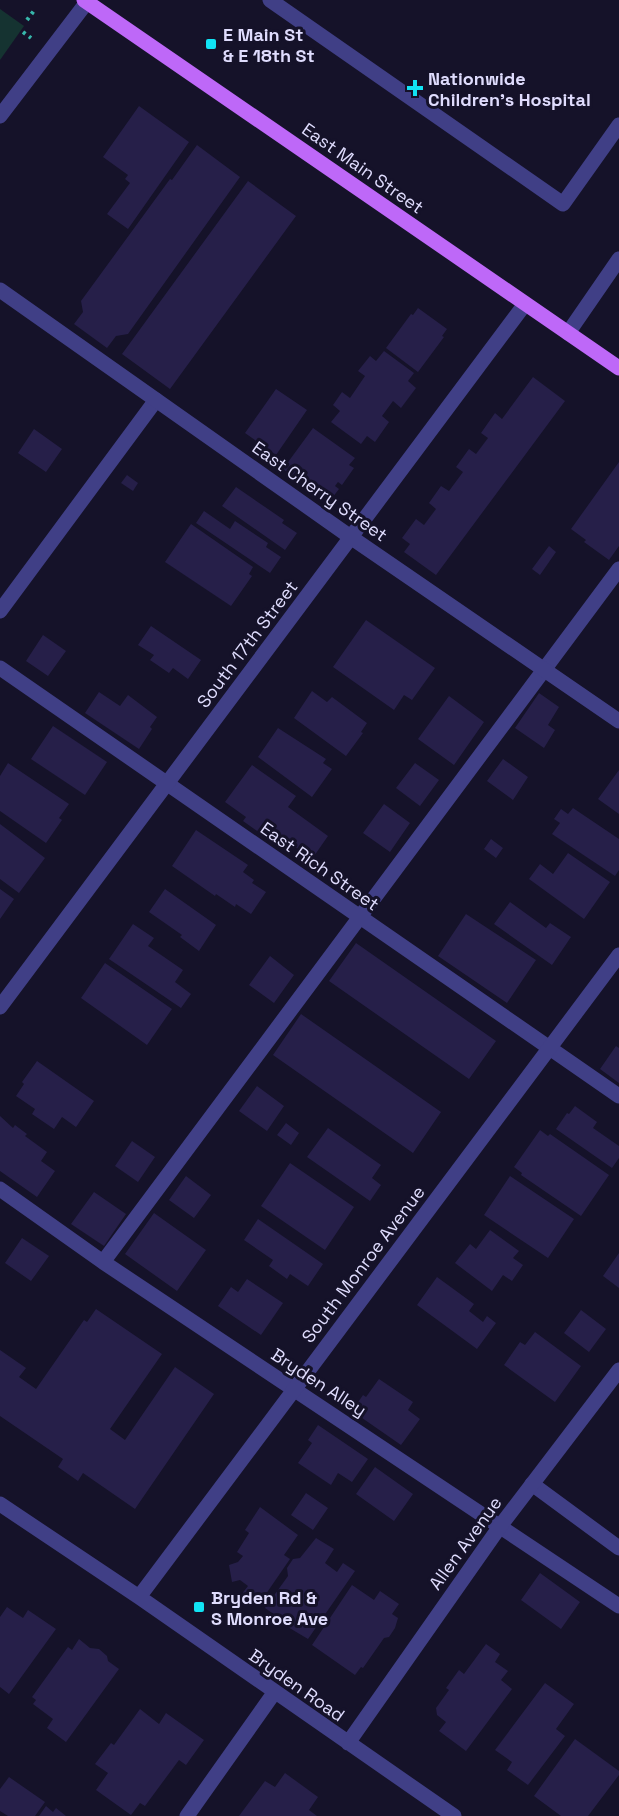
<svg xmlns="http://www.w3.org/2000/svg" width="619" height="1816" viewBox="0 0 619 1816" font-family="'Space Grotesk',sans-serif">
<rect width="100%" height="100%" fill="#151229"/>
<path fill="#153331" d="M0 9 24 26 0 60Z"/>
<path fill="#261f49" d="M139 106 189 142 128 229 107 214 130 183 125 179 128 175 103 157Z
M197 145 240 177 128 334 116 336 107 348 74 324 83 312 81 301 170 179 172 180Z
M248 181 296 216 170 389 122 354Z
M418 308 447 329 442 336 444 337 418 372 386 348 411 314 413 315Z
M384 351 414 373 408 381 416 388 401 408 393 401 382 416 389 422 375 442 367 436 361 444 331 422 340 411 333 405 342 392 350 398 365 376 358 371 370 356 376 361Z
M533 377 565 401 436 575 404 552 410 544 402 538 416 519 424 525 436 509 429 503 441 486 449 491 463 472 456 467 469 449 476 454 488 438 481 433 495 413 502 419Z
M276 389 307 410 276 455 245 433Z
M313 428 355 458 349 465 354 468 342 485 338 482 335 486 339 489 329 502 283 469Z
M34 429 62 449 46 472 18 453Z
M619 462V546L609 560 584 542 586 540 571 529Z
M127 475 138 483 133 491 121 483Z
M236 487 284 520 282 523 297 533 285 550 222 506Z
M204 511 230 529 235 521 268 543 266 547 281 557 270 573 196 523Z
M191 524 253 567 249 574 252 576 231 606 165 562Z
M549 546 556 552 540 575 532 569Z
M366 620 435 668 412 700 404 695 394 710 333 667Z
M151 626 201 660 188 679 173 668 169 673 150 660 154 655 138 645Z
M43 635 66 651 48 676 26 661Z
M312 691 327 702 332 697 367 723 361 732 363 733 346 756 294 718Z
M99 692 120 706 128 695 157 717 150 727 152 729 139 749 85 713Z
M539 693 559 707 548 725 555 730 544 748 515 728Z
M449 696 484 722 454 765 418 739Z
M53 726 107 762 85 795 31 759Z
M278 728 326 759 323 763 332 769 312 797 258 757Z
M503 759 528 777 513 800 487 781Z
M8 763 69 804 59 818 62 820 46 843 0 811V776Z
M415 763 439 780 420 806 396 788Z
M252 765 296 796 288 807 328 836 312 859 272 831 267 838 243 821 246 817 225 802Z
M619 770V814L598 799Z
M384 804 410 823 390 852 363 833Z
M573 808 619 839V870L615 876 552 834 560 823 554 819 561 809 568 814Z
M0 824 45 858 19 893 0 879Z
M196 830 248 865 243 872 254 880 252 883 266 892 251 914 236 904 235 907 216 894 215 896 172 866Z
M491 839 503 848 496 858 484 849Z
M568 853 610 882 584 919 529 879 540 864 553 874Z
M0 889 14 899 0 919Z
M165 889 216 925 199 951 180 937 182 935 149 912Z
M510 902 546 928 550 923 571 937 552 965 494 924Z
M466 914 536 960 507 1003 438 956Z
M133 924 154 938 148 946 183 970 175 982 191 994 181 1008 109 959Z
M356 943 496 1041 469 1079 329 981Z
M270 956 294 975 274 1003 249 985Z
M105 963 172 1009 147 1045 81 998Z
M301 1014 441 1112 413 1153 273 1055Z
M616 1046 619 1048V1083L600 1069Z
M37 1061 94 1101 76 1127 62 1117 54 1129 32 1114 35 1109 16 1096 24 1084 22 1082Z
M257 1086 284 1106 267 1131 239 1111Z
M575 1106 597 1122 593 1128 619 1146V1158L612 1168 556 1129 567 1113 569 1114Z
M0 1116 13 1128 15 1125 27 1134 25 1136 47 1152 41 1161 55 1171 37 1197 0 1171Z
M286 1123 299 1133 291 1145 277 1135Z
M328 1128 381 1165 372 1178 381 1185 370 1201 307 1157Z
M540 1130 548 1136 550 1134 609 1175 581 1216 521 1175 522 1173 514 1167Z
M132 1141 155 1157 138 1182 115 1166Z
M290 1163 354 1207 325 1250 261 1206Z
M186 1176 211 1195 194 1218 169 1200Z
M510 1176 574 1219 548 1258 484 1215Z
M94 1192 126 1214 104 1246 71 1224Z
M154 1213 206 1250 177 1291 125 1254Z
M258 1219 323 1264 308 1286 290 1274 287 1279 269 1266 273 1260 244 1240Z
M490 1230 519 1251 513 1258 523 1265 512 1281 503 1275 492 1291 455 1263 470 1244 476 1249Z
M22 1238 49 1256 31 1281 5 1263Z
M619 1253V1288L603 1276Z
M437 1277 474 1304 469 1311 483 1322 487 1316 496 1323 477 1349 417 1305Z
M247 1279 283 1303 261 1335 218 1306 231 1287 238 1292Z
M96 1309 162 1354 110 1429 125 1440 175 1367 214 1394 135 1509 83 1473 78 1481 58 1467 63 1459 0 1416V1350L26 1368 19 1377 36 1389 84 1320 87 1322Z
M581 1310 606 1329 589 1352 564 1333Z
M535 1332 581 1366 555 1402 504 1365 520 1342 525 1345Z
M379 1379 413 1402 408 1410 420 1419 401 1445 352 1411 363 1395 366 1397Z
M318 1425 368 1459 352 1482 338 1473 331 1485 298 1463 312 1443 308 1440Z
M375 1467 413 1494 394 1521 356 1494Z
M306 1493 328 1508 313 1530 291 1515Z
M260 1507 298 1535 284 1555 290 1559 257 1607 241 1595 248 1586 240 1580 232 1582 229 1565 238 1562 243 1556 237 1552 249 1533 245 1530Z
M316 1538 334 1549 325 1563 337 1572 343 1563 355 1571 308 1639 276 1620 278 1617 265 1608 288 1576 287 1568 293 1559 300 1558Z
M540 1573 580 1602 561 1629 521 1600Z
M352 1585 374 1600 380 1591 399 1604 392 1614 398 1618 395 1628 389 1637 384 1638 363 1668 361 1667 355 1675 312 1645Z
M7 1607 23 1618 28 1610 56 1629 9 1694 0 1687V1617Z
M79 1639 90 1648 99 1649 107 1656 108 1661 119 1669 66 1742 47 1728 53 1719 33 1704 36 1700 32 1697 68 1647 72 1650Z
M486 1644 500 1654 495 1662 508 1671 501 1680 512 1689 466 1751 439 1731 446 1722 437 1715 436 1708 449 1690 446 1688 459 1670 464 1674Z
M545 1683 574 1704 556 1729 565 1736 528 1785 507 1770 512 1762 495 1750Z
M140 1709 159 1724 166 1713 204 1740 186 1765 179 1760 145 1806 140 1803 131 1815 96 1790 108 1773 95 1764 111 1743 114 1745Z
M575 1739 619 1771V1775L588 1816H561L534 1796Z
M285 1773 318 1797 309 1810 317 1816H239L265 1781 275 1787Z
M9 1777 45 1802 35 1816H8L0 1811V1789Z
M46 1806 53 1812 56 1808 66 1816H39Z"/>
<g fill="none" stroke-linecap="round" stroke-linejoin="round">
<path stroke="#37b7ab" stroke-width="4" stroke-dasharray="3 4.5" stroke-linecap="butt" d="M27 20 36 8
M23 32 31 38"/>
<path stroke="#403f86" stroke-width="15" d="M270 0 563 204 619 125
M0 611 156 400
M0 668 619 1096
M0 1189 103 1262 619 1606
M103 1262 619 569
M532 1484 619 1548"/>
<path stroke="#403f86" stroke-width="15" d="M0 116 87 2
M0 290 352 538 619 721
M568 333 619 259
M0 1007 525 304
M0 1504 139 1597 454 1816
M139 1597 619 955
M348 1743 501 1525 619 1370
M187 1816 274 1693"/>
<path stroke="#be68f8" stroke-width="15" d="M84 0 619 368"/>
</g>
<g fill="#11e3f4" stroke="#151229" stroke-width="2">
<rect x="205" y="38" width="12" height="12" rx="3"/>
<path d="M412 79h6v6h6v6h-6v6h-6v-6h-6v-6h6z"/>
<rect x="193" y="1601" width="12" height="12" rx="3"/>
</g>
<g text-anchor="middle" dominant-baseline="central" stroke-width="6" stroke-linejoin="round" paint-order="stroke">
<g font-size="18" font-weight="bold" fill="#dfdcfd" stroke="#151229" text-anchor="start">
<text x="223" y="34">E Main St<tspan x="223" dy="21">&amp; E 18th St</tspan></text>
<text x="428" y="78">Nationwide<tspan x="428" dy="21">Children's Hospital</tspan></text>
<text x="211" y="1597">Bryden Rd &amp;<tspan x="211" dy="21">S Monroe Ave</tspan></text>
</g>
<g font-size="18" fill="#dfdcfd" stroke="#151229">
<text transform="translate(363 168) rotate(35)">East Main Street</text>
<text transform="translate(320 491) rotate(35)">East Cherry Street</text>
<text transform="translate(247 644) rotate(-53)">South 17th Street</text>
<text transform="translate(320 866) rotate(35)">East Rich Street</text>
<text transform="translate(363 1264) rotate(-53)">South Monroe Avenue</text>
<text transform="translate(319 1382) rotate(33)">Bryden Alley</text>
<text transform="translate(465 1543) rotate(-54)">Allen Avenue</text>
<text transform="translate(297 1685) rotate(35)">Bryden Road</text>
</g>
</g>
</svg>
